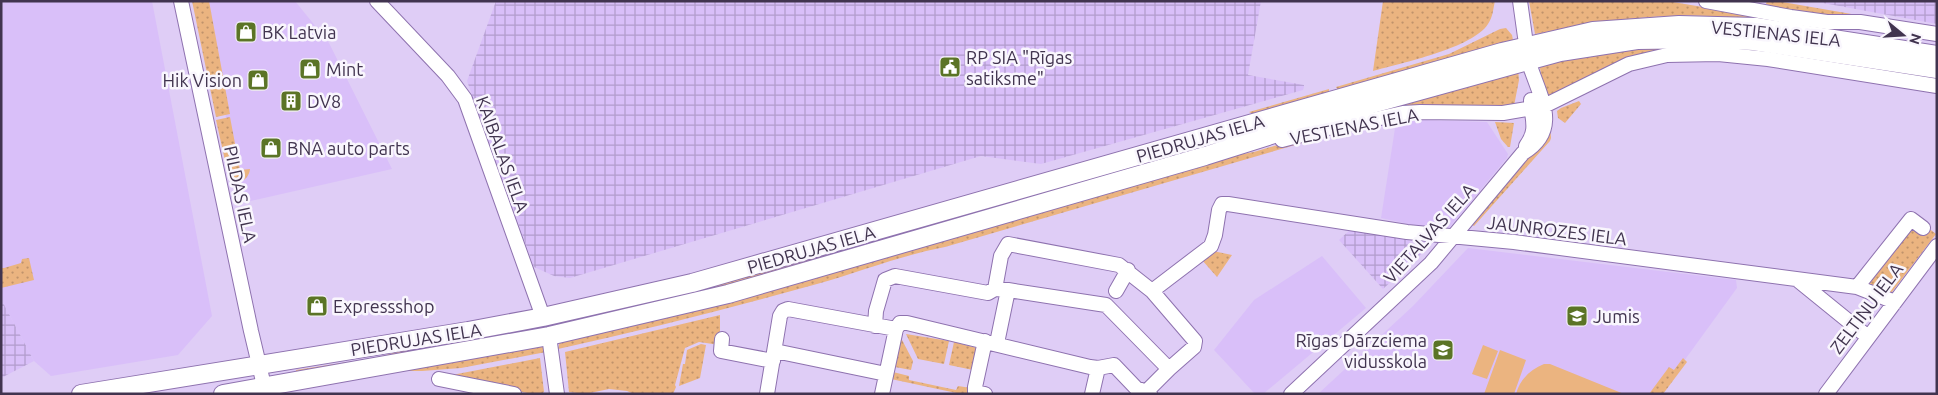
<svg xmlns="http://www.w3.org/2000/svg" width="1938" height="395" viewBox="0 0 1938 395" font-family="Ubuntu,sans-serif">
<defs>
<pattern id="industrial-grid" width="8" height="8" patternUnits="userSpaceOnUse" patternTransform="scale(1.25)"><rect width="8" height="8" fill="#d9bff9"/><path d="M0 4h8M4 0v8" fill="none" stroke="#b29ccc"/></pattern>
<pattern id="green-dots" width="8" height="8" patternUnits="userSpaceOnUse" patternTransform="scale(1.25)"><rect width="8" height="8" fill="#ebb480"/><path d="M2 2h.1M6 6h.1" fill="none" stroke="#c0936b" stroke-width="1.8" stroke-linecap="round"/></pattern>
</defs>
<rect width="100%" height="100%" fill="#dfcdf6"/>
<path fill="#d9bff9" d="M1 1H152L212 316 178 355 51 376 34 361 1 299Z
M204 1H295L329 43 392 169 242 203Z
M1418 120 1487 122 1508 154 1507 158 1448 229 1441 231 1381 218 1396 122Z
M1468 248 1736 280 1737 288 1660 394H1318L1413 306Z
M1322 256 1366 308 1263 394H1255L1214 350 1254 300Z"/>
<path fill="url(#industrial-grid)" d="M496 1H1261L1248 75 1304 85V87L1303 90 1041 164 981 156 570 278 554 276 534 267 467 81Z
M1810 1H1937V24L1812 1Z
M1351 229 1406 237 1421 254 1383 289 1339 240Z
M1 299 34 361 1 378Z"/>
<path fill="url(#green-dots)" d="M192 1H209L230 114 216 117Z
M1383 1H1495C1493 9 1493 17 1488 24 1473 48 1401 63 1373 71Z
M1529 1H1667L1828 28C1789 27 1750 19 1710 16 1651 13 1593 23 1535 34Z
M1767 1H1776L1863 16H1824L1788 11 1766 4Z
M1506 28 1512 35 1513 40 1353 89 1339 91 1336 87 1449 54 1500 29Z
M1708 43 1937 76V81L1679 51 1549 98 1545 95 1539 63 1609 49Z
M1518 69 1519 80 1514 106 1361 116Z
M1329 89V94L1261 112 1253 114 1249 112Z
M1579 101 1581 104 1565 123 1558 118 1557 111 1561 108Z
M230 117 240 170 250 169C249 178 242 184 232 181L228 174 216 120Z
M1291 122 772 276 543 330 296 374V370L374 358Z
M1495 122 1514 123 1510 147H1508L1501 139Z
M1550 124 1551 138 1550 141 1474 226 1471 224Z
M1357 127 945 247C902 255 860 272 817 284 731 308 645 330 558 349L560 341 1216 159 1254 152 1317 133Z
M1927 227 1936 234 1892 292 1888 293 1866 286 1907 228Z
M1213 251 1232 255 1217 277 1202 260Z
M29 258 34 280 1 288V268H4L21 263 22 259Z
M720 315V345L699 342 685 348 675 385 676 387 673 394H634L627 391 609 389 585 394 569 392 565 352Z
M906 334 949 341 944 364 918 359Z
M901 338 913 361 911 370 895 367Z
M954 342 977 348 973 370 949 365Z
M701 344 706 345 700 378 679 386 683 364H685L687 350Z
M542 346 546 352 461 368 422 371H388Z
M540 358 544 392 541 394H532L454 378 452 375Z
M1683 358 1687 362 1663 394H1649L1669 367 1674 370Z
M893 372 909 376V380L956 390 958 386 971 388 972 394H961L891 379Z"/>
<path fill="#ebb480" d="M1483 345 1498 351 1487 379 1472 374Z
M1500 350 1526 360 1514 394H1484Z
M1544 364H1550L1624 394H1516C1520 379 1530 370 1544 364Z"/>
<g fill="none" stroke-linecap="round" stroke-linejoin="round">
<g stroke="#8e72af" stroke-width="16">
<path id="minor" d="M181 1 251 331 266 394
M377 1 448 76 465 99 543 317
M1520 1 1525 37
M1706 1 1791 17 1827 22H1860L1937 34
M1282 140 1332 127 1362 122 1403 113 1420 112 1503 113 1544 106 1629 64 1667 55 1718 54 1768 59 1937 86
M1526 146C1539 128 1531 119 1531 100
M1799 281 1868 337
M1857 287 1911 219 1923 228
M995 289 1001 256 1008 244 1119 265 1152 291 1195 341 1194 347 1169 369
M1116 291 1128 270
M1152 291 1211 246 1215 235 1219 210 1222 204H1228L1407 232 1514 242 1857 287 1895 302
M875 326 876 311 885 280 895 276 988 293 995 289 1008 290 1106 305 1169 369 1146 392 1150 394
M549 336 557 394
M722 339 721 351 773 361
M985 341 975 387V392L985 394
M997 343 1008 290
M775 351 886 374
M439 379 514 394
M767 394 780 316 783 311 788 309 896 329 900 323H907L1090 367 1098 368 1114 365 1136 388 1146 392
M882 394 896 329
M1092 394 1098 368
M1291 394 1431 263 1523 153C1561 130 1541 99 1530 66
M1826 394 1937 246"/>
</g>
<g stroke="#8e72af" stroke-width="20">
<path id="major" d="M81 394 468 331 543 317 692 283 1502 52 1593 31 1679 25 1756 27 1937 55
M223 394 549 336 728 294 1205 156 1350 110 1560 52 1637 40 1711 39 1753 41 1937 69"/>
</g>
<use href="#minor" stroke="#fff" stroke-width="14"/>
<use href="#major" stroke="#fff" stroke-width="18"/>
</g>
<defs>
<g id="shop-square" transform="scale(1.125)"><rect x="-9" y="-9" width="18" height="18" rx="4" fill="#5b7426" stroke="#f9f6fd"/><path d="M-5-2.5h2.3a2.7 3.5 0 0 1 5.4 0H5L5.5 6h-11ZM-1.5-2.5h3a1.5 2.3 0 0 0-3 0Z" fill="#fff"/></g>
<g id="civic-square" transform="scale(1.125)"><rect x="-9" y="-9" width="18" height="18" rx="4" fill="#5b7426" stroke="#f9f6fd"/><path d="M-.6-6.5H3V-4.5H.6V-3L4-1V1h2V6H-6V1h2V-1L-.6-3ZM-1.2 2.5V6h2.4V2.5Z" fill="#fff"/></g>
<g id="building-square" transform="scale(1.125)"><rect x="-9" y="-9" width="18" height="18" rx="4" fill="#5b7426" stroke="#f9f6fd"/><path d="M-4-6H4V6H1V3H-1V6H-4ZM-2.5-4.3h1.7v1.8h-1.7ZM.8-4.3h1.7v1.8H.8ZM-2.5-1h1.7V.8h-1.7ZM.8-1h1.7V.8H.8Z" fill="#fff"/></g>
<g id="school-square" transform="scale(1.125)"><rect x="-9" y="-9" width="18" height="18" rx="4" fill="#5b7426" stroke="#f9f6fd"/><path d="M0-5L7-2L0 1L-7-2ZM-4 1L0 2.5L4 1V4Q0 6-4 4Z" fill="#fff"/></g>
</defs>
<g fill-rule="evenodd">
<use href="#shop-square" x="246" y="32"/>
<use href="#civic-square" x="950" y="67"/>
<use href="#shop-square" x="310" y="69"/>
<use href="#shop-square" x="258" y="80"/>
<use href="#building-square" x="291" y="101"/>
<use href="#shop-square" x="271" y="148"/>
<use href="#shop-square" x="317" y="306"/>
<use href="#school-square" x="1577" y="316"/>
<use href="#school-square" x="1443" y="350"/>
</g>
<g text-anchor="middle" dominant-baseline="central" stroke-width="5" stroke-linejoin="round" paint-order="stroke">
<g font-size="18" fill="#41344f" stroke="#f9f6fd" text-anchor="start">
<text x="262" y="32">BK Latvia</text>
<text x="966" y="57">RP SIA "Rīgas<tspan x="966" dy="21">satiksme"</tspan></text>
<text x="326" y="69">Mint</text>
<text x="242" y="80" text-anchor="end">Hik Vision</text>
<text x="307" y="101">DV8</text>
<text x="287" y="148">BNA auto parts</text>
<text x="333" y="306">Expressshop</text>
<text x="1593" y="316">Jumis</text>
<text x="1427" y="340" text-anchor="end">Rīgas Dārzciema<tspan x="1427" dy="21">vidusskola</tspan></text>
</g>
<g font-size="18" fill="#41344f" stroke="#f9f6fd">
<text transform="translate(1776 33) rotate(6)">VESTIENAS IELA</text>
<text transform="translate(1354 126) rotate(-11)">VESTIENAS IELA</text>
<text transform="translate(1200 138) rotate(-16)">PIEDRUJAS IELA</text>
<text transform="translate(503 154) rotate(70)">KAIBALAS IELA</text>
<text transform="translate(241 194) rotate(78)">PILDAS IELA</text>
<text transform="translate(1557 230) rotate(7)">JAUNROZES IELA</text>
<text transform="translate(1429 233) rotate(-48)">VIETALVAS IELA</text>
<text transform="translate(811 249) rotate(-16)">PIEDRUJAS IELA</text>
<text transform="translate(1866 308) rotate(-53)">ZELTIŅU IELA</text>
<text transform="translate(416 339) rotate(-9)">PIEDRUJAS IELA</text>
</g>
</g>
<rect width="1938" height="395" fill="none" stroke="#41344f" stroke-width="5"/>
<g transform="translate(1903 35) rotate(108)" stroke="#f9f6fd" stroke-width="4" paint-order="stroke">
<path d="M0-4L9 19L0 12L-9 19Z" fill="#41344f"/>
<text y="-8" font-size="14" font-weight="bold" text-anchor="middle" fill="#41344f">N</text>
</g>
</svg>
